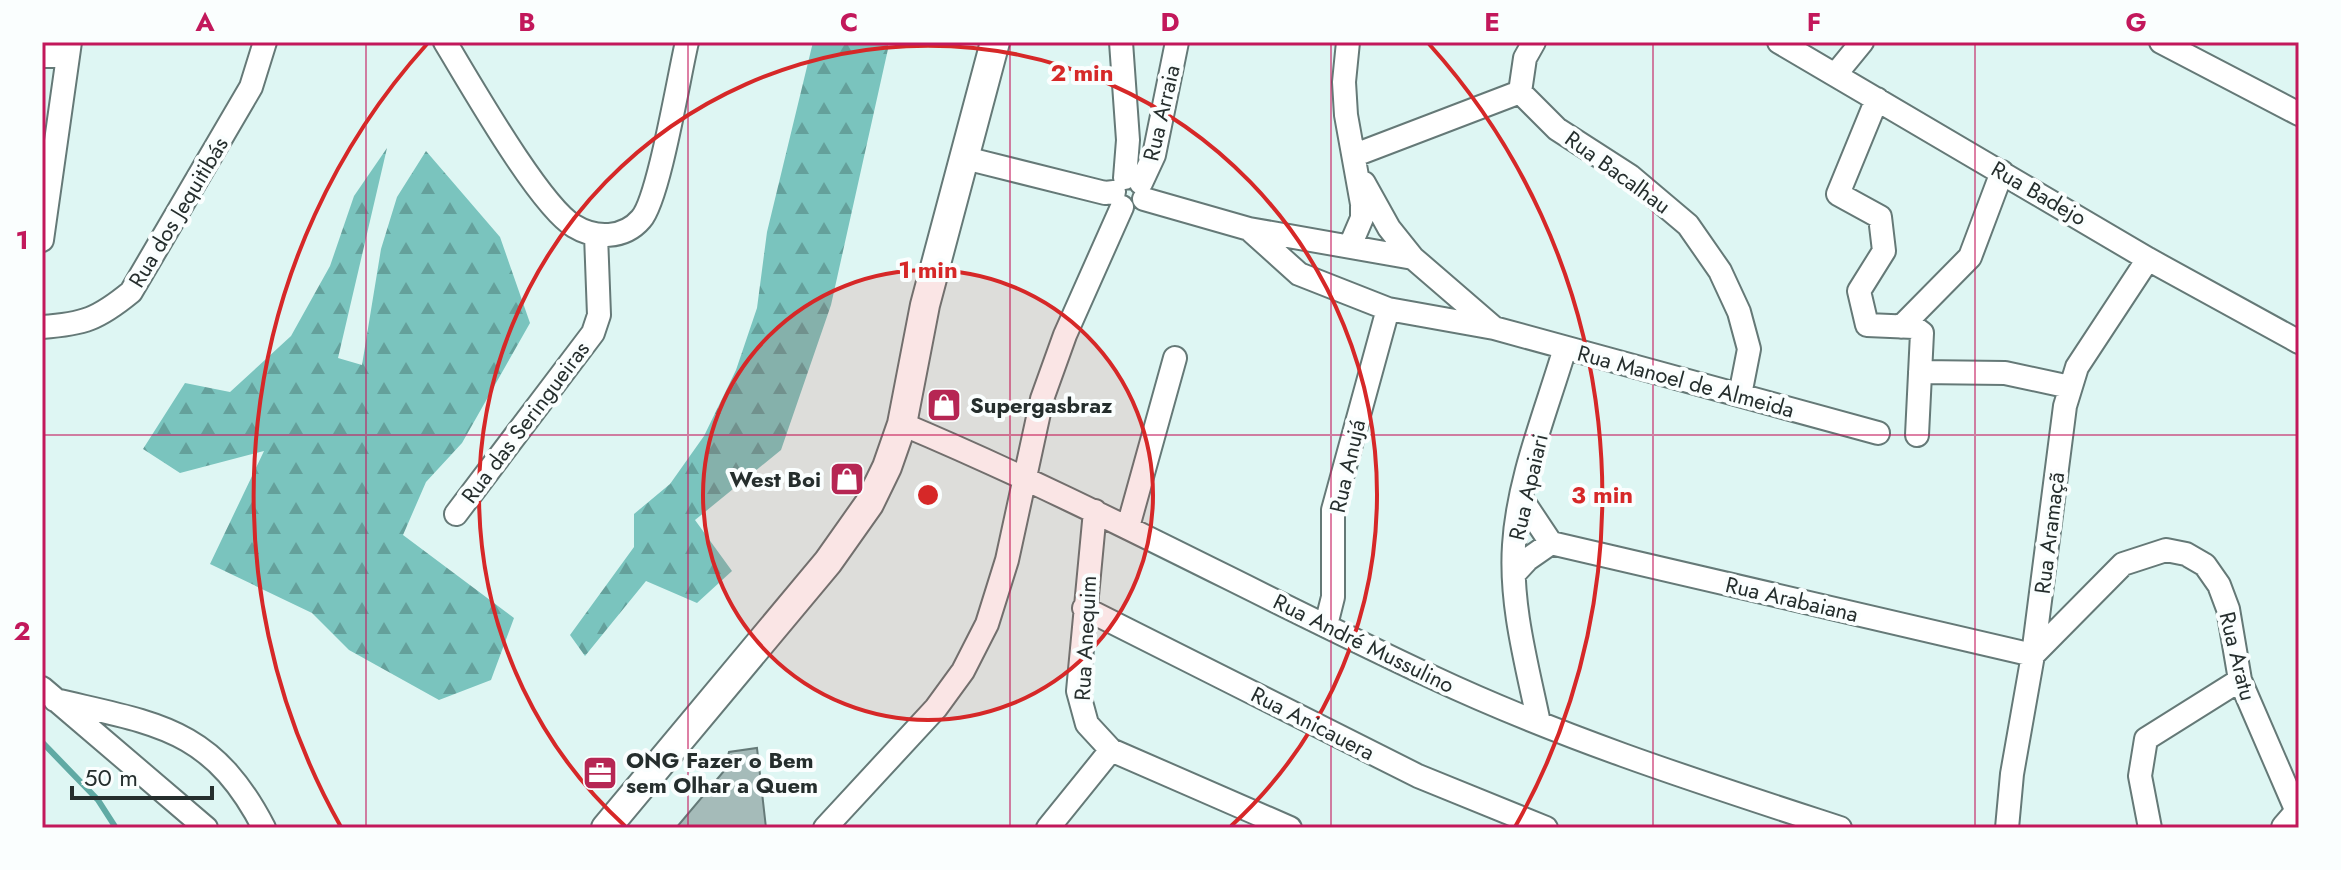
<svg xmlns="http://www.w3.org/2000/svg" width="2341" height="870" viewBox="0 0 2341 870" font-family="Jost,sans-serif">
<defs>
<pattern id="forest-firs" width="22" height="20" patternUnits="userSpaceOnUse" patternTransform="scale(2)"><rect width="22" height="20" fill="#7ac4be"/><path d="M5 1l3.5 6h-7zM16 11l3.5 6h-7z" fill="#64a09b"/></pattern>
</defs>
<rect width="100%" height="100%" fill="#def6f3"/>
<path fill="url(#forest-firs)" d="M813 42H888V49L831 305 781 450 695 520 732 571 697 603 646 581 585 656 570 635 634 547V514L670 484 704 436 736 370 757 308 767 232Z
M387 148 338 358 362 365 381 249 397 197 426 151 500 237 530 323 462 443 426 482 403 535 514 618 491 680 439 700 349 650 312 613 210 564 264 451 180 473 143 449 185 383 230 392 291 336 330 266 354 196Z"/>
<g fill="none" stroke-linecap="round" stroke-linejoin="round">
<path stroke="#60aaa4" stroke-width="6" d="M42 742 98 800 116 828"/>
</g>
<path fill="#a5bbb9" stroke="#657a78" stroke-width="2" d="M757 748 766 828H676L724 771 729 752Z"/>
<g fill="none" stroke-linecap="round" stroke-linejoin="round">
<g stroke="#657977" stroke-width="26">
<path id="minor" d="M445 42C470 83 539 205 574 226 595 239 624 239 641 219 659 199 679 75 687 42
M1121 42 1128 140 1125 178
M1348 42 1344 82 1346 115 1362 204V218L1350 246
M1534 42 1525 58 1520 92 1557 129 1630 176 1688 225 1720 271 1739 312 1749 349 1740 395
M1779 42 2148 259 2299 342
M2161 42 2299 114
M42 56H67
M1835 75 1862 42
M1877 99 1838 194 1880 217 1884 251 1859 291 1867 325 1914 327 1922 333 1917 435
M1355 155 1520 92
M965 158 1105 193 1114 192
M1141 183 1154 155 1177 42
M1364 183 1389 228 1413 258
M1144 199 1249 229 1413 258 1493 327
M1249 229 1299 274 1388 309 1494 328 1878 433
M42 240 70 42
M42 327C84 324 98 319 131 292L251 87 265 42
M1901 327 1970 257 2002 172
M1920 372 2005 373 2070 387
M902 424C1083 500 1254 594 1432 677 1564 739 1702 783 1840 828
M1521 498 1551 543 2033 655 2123 564 2166 550 2186 554 2205 565 2219 585 2228 609 2240 680 2298 814
M456 514 593 333 599 315 596 235
M1128 527 1175 358
M1514 574 1528 559 1551 543
M1084 608 1418 776 1546 828
M1326 625 1333 597V510L1388 309
M42 688 206 828
M55 700C156 724 212 727 264 828
M1539 723C1527 665 1510 605 1514 545 1518 479 1546 412 1565 348
M1111 750 1290 828
M825 828 936 708 963 671 987 624 1007 560 1042 399 1065 335 1122 207
M1048 828 1111 750 1087 724 1078 691 1095 511
M2007 828 2012 774 2033 655 2065 406 2077 367 2148 259
M2150 828 2140 776 2146 739 2240 680"/>
</g>
<g stroke="#657977" stroke-width="32">
<path id="major" d="M606 828 828 562 869 504 887 467 902 424 925 305 995 42
M2286 828 2299 813"/>
</g>
<use href="#minor" stroke="#fff" stroke-width="22"/>
<use href="#major" stroke="#fff" stroke-width="28"/>
</g>
<path fill="none" stroke="#c2185b" stroke-width="2" stroke-opacity="0.55" d="M366 42V828M688 42V828M1010 42V828M1331 42V828M1653 42V828M1975 42V828M42 435H2299"/>
<circle cx="928" cy="495" r="225" fill="#d62828" fill-opacity=".12"/>
<g fill="none" stroke="#d62828" stroke-width="4">
<circle cx="928" cy="495" r="225"/>
<path d="M625 826A449 449 0 1 1 1231 826"/>
<path d="M341 827A674 674 0 0 1 427 44M1429 44A674 674 0 0 1 1515 827"/>
</g>
<defs>
<g id="shop-square" transform="scale(1.8)"><rect x="-9" y="-9" width="18" height="18" rx="4" fill="#b62653" stroke="#fafefe"/><path d="M-5-2.5h2.3a2.7 3.5 0 0 1 5.4 0H5L5.5 6h-11ZM-1.5-2.5h3a1.5 2.3 0 0 0-3 0Z" fill="#fff"/></g>
<g id="office-square" transform="scale(1.8)"><rect x="-9" y="-9" width="18" height="18" rx="4" fill="#b62653" stroke="#fafefe"/><path d="M-6-3h4V-5.5h4V-3h4V5H-6ZM-1-4.5V-3h2v-1.5ZM-6 0V1H6V0Z" fill="#fff"/></g>
</defs>
<g fill-rule="evenodd">
<use href="#shop-square" x="944" y="405"/>
<use href="#shop-square" x="847" y="479"/>
<use href="#office-square" x="600" y="773"/>
</g>
<g text-anchor="middle" dominant-baseline="central" stroke-width="8" stroke-linejoin="round" paint-order="stroke">
<g font-size="22" fill="#252e2d" stroke="#fafefe">
<text transform="translate(1161 113) rotate(-77)">Rua Arraia</text>
<text transform="translate(1618 172) rotate(36)">Rua Bacalhau</text>
<text transform="translate(2039 193) rotate(30)">Rua Badejo</text>
<text transform="translate(178 212) rotate(-59)">Rua dos Jequitibás</text>
<text transform="translate(1686 381) rotate(15)">Rua Manoel de Almeida</text>
<text transform="translate(525 422) rotate(-53)">Rua das Seringueiras</text>
<text transform="translate(1347 466) rotate(-77)">Rua Anujá</text>
<text transform="translate(1528 487) rotate(-77)">Rua Apaiari</text>
<text transform="translate(2049 533) rotate(-83)">Rua Aramaçã</text>
<text transform="translate(1792 599) rotate(13)">Rua Arabaiana</text>
<text transform="translate(1085 638) rotate(-87)">Rua Anequim</text>
<text transform="translate(1364 643) rotate(26)">Rua André Mussulino</text>
<text transform="translate(2238 656) rotate(76)">Rua Aratu</text>
<text transform="translate(1313 723) rotate(27)">Rua Anicauera</text>
</g>
<g font-size="22" font-weight="bold" fill="#252e2d" stroke="#fafefe" text-anchor="start">
<text x="970" y="405">Supergasbraz</text>
<text x="821" y="479" text-anchor="end">West Boi</text>
<text x="626" y="760">ONG Fazer o Bem<tspan x="626" dy="25">sem Olhar a Quem</tspan></text>
</g>
</g>
<circle cx="928" cy="495" r="12" fill="#d62828" stroke="#fafefe" stroke-width="4"/>
<g font-size="24" text-anchor="middle" font-weight="bold" fill="#d62828" stroke="#fafefe" stroke-width="8" stroke-linejoin="round" paint-order="stroke">
<text x="1082" y="81">2 min</text>
<text x="928" y="278">1 min</text>
<text x="1602" y="503">3 min</text>
</g>
<rect width="2341" height="870" fill="none" stroke="#fafefe" stroke-width="88"/>
<path d="M72 786v12h140v-12" fill="none" stroke="#252e2d" stroke-width="4"/>
<text x="84" y="786" font-size="24" fill="#252e2d" stroke="#fafefe" stroke-width="6" paint-order="stroke">50 m</text>
<rect x="44" y="44" width="2253" height="782" fill="none" stroke="#c2185b" stroke-width="3"/>
<g font-size="26" text-anchor="middle" font-weight="bold" fill="#c2185b">
<text x="205" y="31">A</text>
<text x="527" y="31">B</text>
<text x="849" y="31">C</text>
<text x="1170" y="31">D</text>
<text x="1492" y="31">E</text>
<text x="1814" y="31">F</text>
<text x="2136" y="31">G</text>
<text x="22" y="249">1</text>
<text x="22" y="640">2</text>
</g>
</svg>
